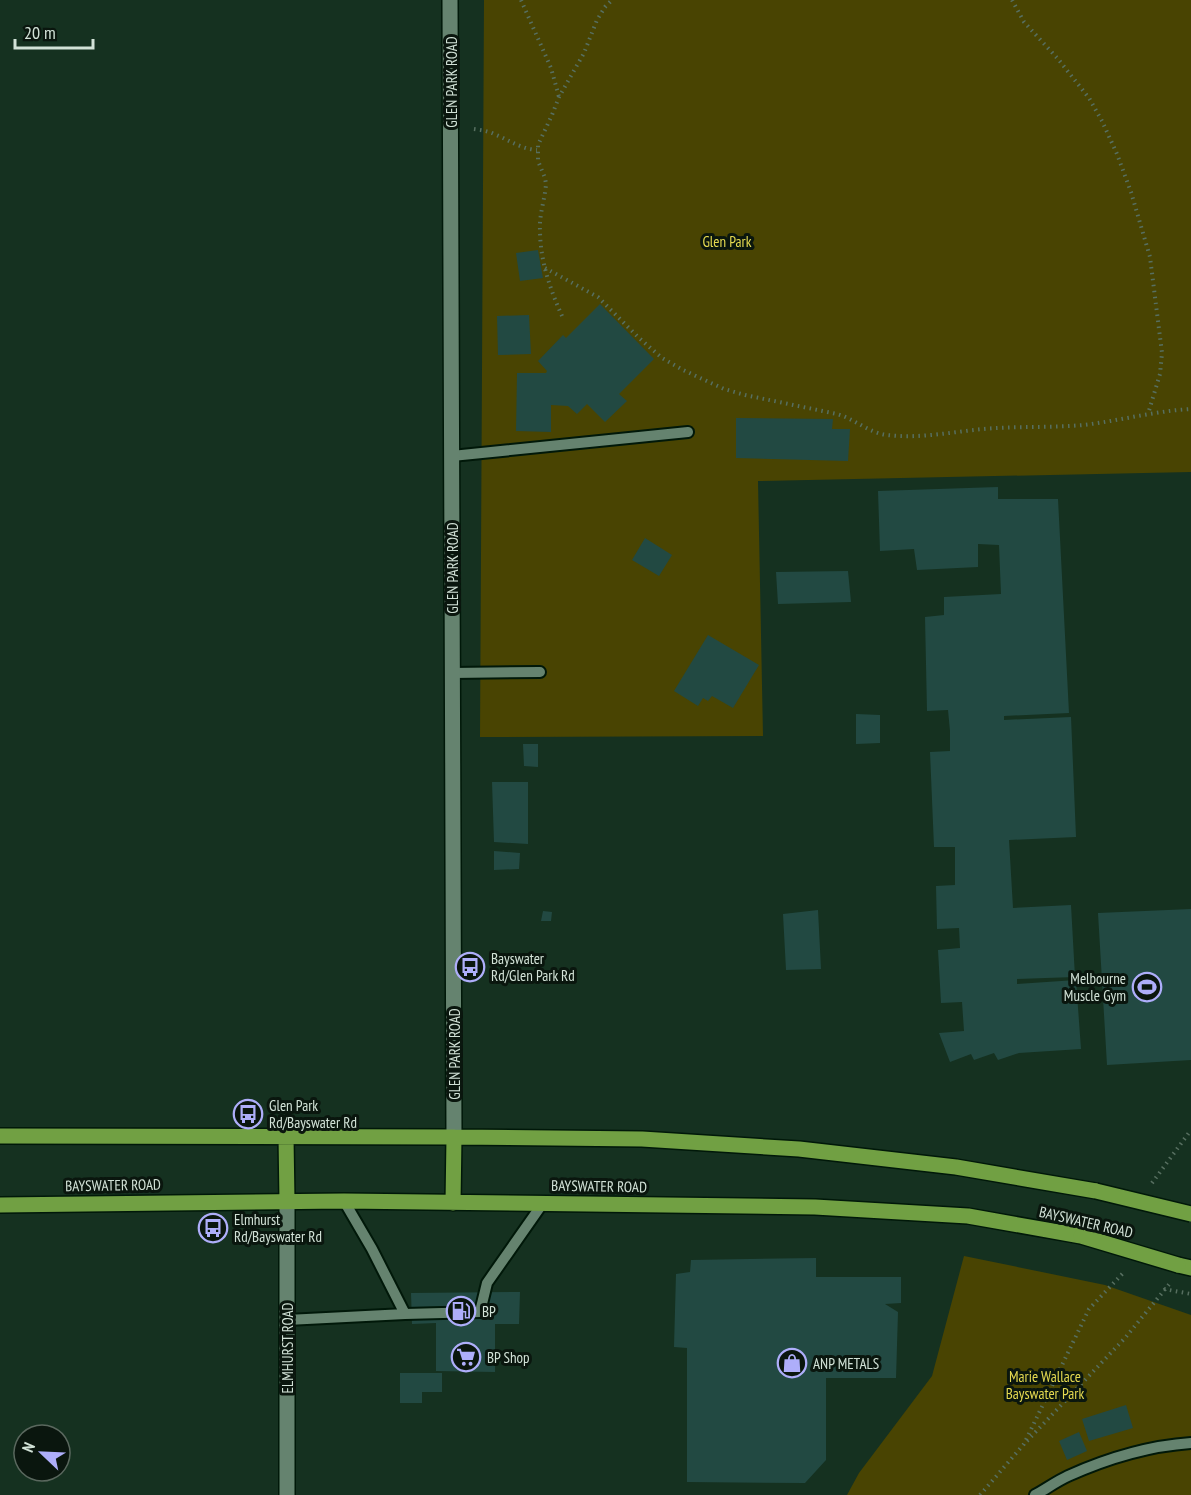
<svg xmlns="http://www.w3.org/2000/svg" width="1191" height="1495" viewBox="0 0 1191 1495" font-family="'PT Sans Narrow',sans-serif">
<rect width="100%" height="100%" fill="#153120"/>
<path fill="#494402" d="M484 0H1191V472L758 481 763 736 480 737Z
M964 1256 1105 1285 1191 1315V1495H847L859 1473 932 1376Z"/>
<path fill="#224942" d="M538 250 543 278 520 281 516 253Z
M600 304 654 359 619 394 627 401 605 422 587 404 577 414 568 406 551 405V432L516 431 517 373H546L547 371 538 361 563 335 566 338Z
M529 315 531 354 498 355 497 316Z
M736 418 833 419 832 429H850L848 461 736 458Z
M998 487V499H1058L1069 713 1004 716V720L1071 717 1076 837 1009 840 1013 908 1071 905 1075 977 1017 979V984L1076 980 1081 1049 1019 1053 998 1060 994 1053 974 1060 971 1054 950 1062 939 1033 964 1031 962 1002 941 1003 938 950 960 948 959 928 937 929 936 886 955 885V847H934L930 752 950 751V731L948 710 927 711 925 617 944 615V597L1001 594 999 545 978 544V567L917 570 914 549 880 551 878 491Z
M645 538 672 555 659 576 632 560Z
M848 571 851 602 778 604 776 572Z
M708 635 759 665 733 708 712 696 708 701 703 698 698 706 674 691Z
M856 714 880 715V743L856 744Z
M523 744H538V767L524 766Z
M492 782H528V844L494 842Z
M494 851 520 853 519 869 494 870Z
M1191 909V1060L1107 1065 1098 913Z
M818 910 821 969 786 970 783 914Z
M543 911 552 912 551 921H541Z
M816 1258V1277H901V1303L885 1304 898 1312 896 1378H826V1460L805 1483 687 1482V1348L674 1347 676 1274 690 1272 691 1260Z
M520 1292 519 1324H495V1372L436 1371V1323L412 1324 411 1293Z
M400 1373H442V1392H422V1403H400Z
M1126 1405 1133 1428 1089 1441 1082 1419Z
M1079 1432 1087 1451 1067 1460 1059 1441Z"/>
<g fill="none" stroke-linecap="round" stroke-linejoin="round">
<g stroke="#001809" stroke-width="14">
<path id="service" d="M452 456 688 432
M452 673 540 672
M344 1201 372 1249 405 1314 480 1312 487 1283 543 1203
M287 1320 405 1314
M1035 1495C1046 1489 1057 1481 1068 1476 1108 1458 1147 1446 1191 1443"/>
</g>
<g stroke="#001809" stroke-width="18">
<path id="minor" d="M450 0 454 1137
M287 1201V1495"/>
</g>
<g stroke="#001809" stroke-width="18">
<path id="primary" d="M0 1136 454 1137 642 1139 799 1149 956 1167 1096 1191
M286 1137 287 1201
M453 1203 454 1137
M0 1205 344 1201 815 1207 968 1216 1081 1236
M1178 1265 1191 1268"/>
</g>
<path stroke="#576f60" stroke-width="4" stroke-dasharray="1.5 4.5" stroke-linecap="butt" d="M521 0 551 68 559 97
M1012 0 1024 22 1058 59 1089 98 1102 121 1117 154 1131 192 1150 257 1162 353 1160 374 1148 414
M474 129C481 130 488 131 494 134 509 140 521 149 537 150
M545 268 598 297 638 337 662 358 683 370 724 389 745 395 837 414C855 419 869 433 887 435 919 439 951 432 983 429 1016 426 1050 428 1083 425 1119 421 1154 411 1191 409
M562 316C550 289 540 260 540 230 539 215 545 199 546 184L545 178 538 161V145L552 115 559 97 584 53 597 20 605 7 612 0
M1152 1183 1191 1130
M1164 1289 1191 1294
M1027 1441 1125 1338 1171 1282
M980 1495 1024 1444 1089 1309 1125 1271"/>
<use href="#service" stroke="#65836f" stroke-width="10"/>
<use href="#minor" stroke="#65836f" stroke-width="15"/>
<use href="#primary" stroke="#71a043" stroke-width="15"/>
<g stroke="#001809" stroke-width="18" stroke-linecap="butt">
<path id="primary-bridge" d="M1096 1191 1191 1214
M1081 1236 1178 1265"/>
</g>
<use href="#primary-bridge" stroke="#71a043" stroke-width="15"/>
</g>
<defs>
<g id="bus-ring" transform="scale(1.5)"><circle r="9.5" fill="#0a160e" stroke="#aeaefa" stroke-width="1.5"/><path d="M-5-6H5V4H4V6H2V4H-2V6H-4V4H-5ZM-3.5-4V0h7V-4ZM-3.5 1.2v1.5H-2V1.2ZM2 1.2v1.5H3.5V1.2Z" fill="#aeaefa"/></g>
<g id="stadium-ring" transform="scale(1.5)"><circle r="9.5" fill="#0a160e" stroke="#aeaefa" stroke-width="1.5"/><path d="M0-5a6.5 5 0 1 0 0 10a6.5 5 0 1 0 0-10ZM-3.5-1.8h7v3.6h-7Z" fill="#aeaefa"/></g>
<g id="fuel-ring" transform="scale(1.5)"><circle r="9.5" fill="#0a160e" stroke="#aeaefa" stroke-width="1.5"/><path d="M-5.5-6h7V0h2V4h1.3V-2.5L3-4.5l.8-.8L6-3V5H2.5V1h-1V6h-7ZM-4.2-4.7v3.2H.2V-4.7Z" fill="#aeaefa"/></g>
<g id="supermarket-ring" transform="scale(1.5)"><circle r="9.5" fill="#0a160e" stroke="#aeaefa" stroke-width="1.5"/><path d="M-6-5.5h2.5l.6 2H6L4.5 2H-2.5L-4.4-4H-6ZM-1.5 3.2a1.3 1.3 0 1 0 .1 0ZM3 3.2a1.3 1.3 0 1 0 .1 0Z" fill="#aeaefa"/></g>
<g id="shop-ring" transform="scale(1.5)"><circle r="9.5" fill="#0a160e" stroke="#aeaefa" stroke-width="1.5"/><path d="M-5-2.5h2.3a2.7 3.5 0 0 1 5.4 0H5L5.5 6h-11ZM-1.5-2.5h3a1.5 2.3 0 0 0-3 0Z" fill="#aeaefa"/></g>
</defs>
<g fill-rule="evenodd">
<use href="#bus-ring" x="470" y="967"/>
<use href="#stadium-ring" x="1147" y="987"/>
<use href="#bus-ring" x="248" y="1114"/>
<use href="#bus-ring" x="213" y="1228"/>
<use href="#fuel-ring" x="461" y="1311"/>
<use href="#supermarket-ring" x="466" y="1357"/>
<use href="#shop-ring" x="792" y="1363"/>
</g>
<g text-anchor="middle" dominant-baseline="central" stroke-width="6" stroke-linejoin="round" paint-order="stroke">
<g font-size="15" fill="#d2e2d7" stroke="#0a160e">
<text transform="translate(451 82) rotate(-90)">GLEN PARK ROAD</text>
<text transform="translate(452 568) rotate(-90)">GLEN PARK ROAD</text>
<text transform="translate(454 1054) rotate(-90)">GLEN PARK ROAD</text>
<text transform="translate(113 1185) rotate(-1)">BAYSWATER ROAD</text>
<text transform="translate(599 1186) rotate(1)">BAYSWATER ROAD</text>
<text transform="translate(1086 1222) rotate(13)">BAYSWATER ROAD</text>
<text transform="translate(287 1348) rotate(-90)">ELMHURST ROAD</text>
</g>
<g font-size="15" fill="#e5da50" stroke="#0a160e">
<text x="727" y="241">Glen Park</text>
<text x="1045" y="1376">Marie Wallace<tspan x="1045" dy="17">Bayswater Park</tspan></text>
</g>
<g font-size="15" fill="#d2e2d7" stroke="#0a160e" text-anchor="start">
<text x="491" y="958">Bayswater<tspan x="491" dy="17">Rd/Glen Park Rd</tspan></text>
<text x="1126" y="978" text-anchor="end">Melbourne<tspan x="1126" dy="17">Muscle Gym</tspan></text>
<text x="269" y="1105">Glen Park<tspan x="269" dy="17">Rd/Bayswater Rd</tspan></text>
<text x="234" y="1219">Elmhurst<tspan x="234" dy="17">Rd/Bayswater Rd</tspan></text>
<text x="482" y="1311">BP</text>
<text x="487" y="1357">BP Shop</text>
<text x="813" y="1363">ANP METALS</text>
</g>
</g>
<g transform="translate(42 1453) rotate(293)"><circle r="28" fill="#0a160e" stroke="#5a685e" stroke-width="1.5"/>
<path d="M0-4.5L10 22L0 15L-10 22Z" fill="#aeaefa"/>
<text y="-9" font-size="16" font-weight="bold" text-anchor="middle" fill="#d2e2d7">N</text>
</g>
<path d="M15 39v9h78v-9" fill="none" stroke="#d2e2d7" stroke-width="3"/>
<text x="24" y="39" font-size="18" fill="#d2e2d7" stroke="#0a160e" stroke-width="4.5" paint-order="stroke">20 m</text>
</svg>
